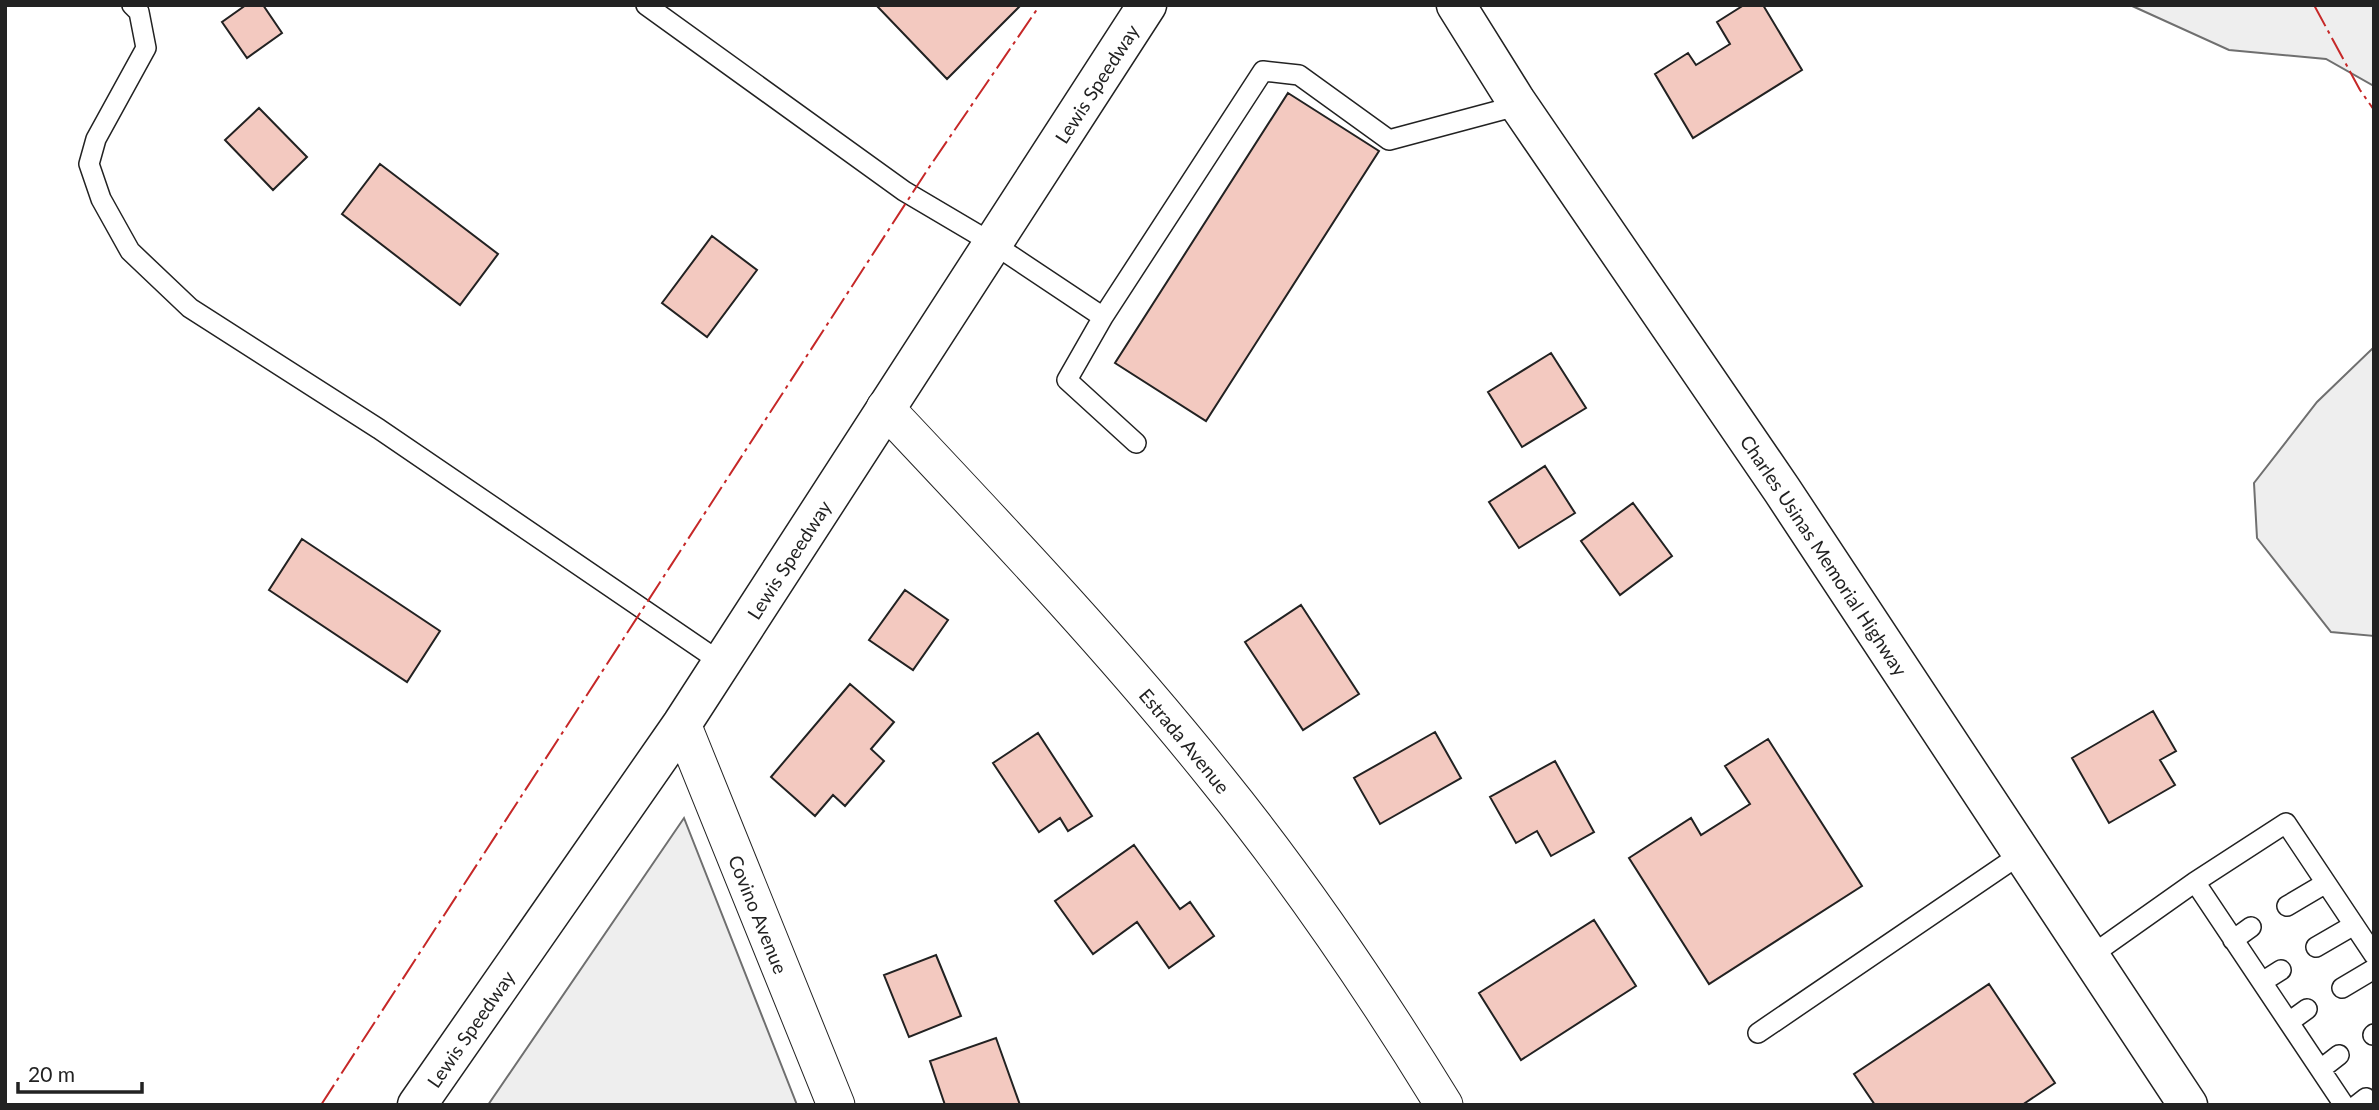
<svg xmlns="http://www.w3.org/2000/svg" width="2379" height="1110" viewBox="0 0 2379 1110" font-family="Lato,sans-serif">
<rect width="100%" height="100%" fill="#fff"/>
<path fill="#eee" stroke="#6f6f6f" stroke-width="2" d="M2130 5H2374V86L2326 59 2229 50Z
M2374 347V636L2331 632 2257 538 2254 483 2317 402Z
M684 818 797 1105H488Z"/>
<path fill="#f3c9c0" stroke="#222" stroke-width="2" d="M246 5H263L282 33 247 58 222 22Z
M876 5H1021L947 79Z
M1744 5H1763L1802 70 1693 138 1655 74 1688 53 1696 65 1730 44 1717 22Z
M1288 93 1379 151 1206 421 1115 363Z
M259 108 307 157 273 190 225 140Z
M380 164 498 254 460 305 342 214Z
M712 236 757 270 707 337 662 303Z
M1551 353 1586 408 1522 447 1488 392Z
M1545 466 1575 513 1519 548 1489 502Z
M1633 503 1672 556 1620 595 1581 541Z
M302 539 440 631 407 682 269 590Z
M905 590 948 620 913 670 869 640Z
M1301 605 1359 694 1303 730 1245 642Z
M850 684 894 722 871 749 884 761 845 806 833 795 815 816 771 777Z
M2153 711 2176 751 2160 760 2175 785 2109 823 2072 758Z
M1435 732 1461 778 1380 824 1354 778Z
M1038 733 1092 816 1068 831 1060 818 1039 832 993 763Z
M1768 739 1862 886 1709 984 1629 858 1691 818 1701 835 1750 804 1725 766Z
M1555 761 1594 832 1551 856 1537 831 1516 843 1490 797Z
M1134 845 1180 909 1190 902 1214 936 1169 968 1137 922 1093 954 1055 901Z
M1594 920 1636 986 1521 1060 1479 993Z
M936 955 961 1016 909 1037 884 975Z
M1989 984 2055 1083 2022 1105H1875L1854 1074Z
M996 1038 1020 1105H945L930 1061Z"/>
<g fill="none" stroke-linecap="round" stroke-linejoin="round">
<g stroke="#222" stroke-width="22">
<path id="service" d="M132 5 139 12 146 48 96 139 89 164 101 199 130 251 190 308 379 429 722 663
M646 5 904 191 992 243 1103 317 1263 71 1299 75 1389 140 1520 105
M1103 317 1067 380 1136 443
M2195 882 2344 1105
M2287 906 2326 883
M2233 940 2251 927
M2316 947 2354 925
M2089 957 2195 882 2286 823 2374 955
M2262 982 2281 970
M2342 988 2374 969
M2289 1022 2307 1009
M1758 1033 2021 854
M2373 1035 2374 1034
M2321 1069 2339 1055
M2357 1105 2366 1098"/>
</g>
<g stroke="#222" stroke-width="39">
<g id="minor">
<path id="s1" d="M885 408C999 529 1113 649 1217 779 1298 879 1376 994 1444 1105"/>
<path id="s2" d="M682 724 836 1105"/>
</g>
</g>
<g stroke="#222" stroke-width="41">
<g id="primary">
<path id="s3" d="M417 1105 682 724 1147 5"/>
</g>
</g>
<g stroke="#222" stroke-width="41">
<g id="trunk">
<path id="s4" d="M1456 5 1516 101 1782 490 2188 1105"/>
</g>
</g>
<use href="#service" stroke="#fff" stroke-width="19"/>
<use href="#minor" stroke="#fff" stroke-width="37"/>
<use href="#primary" stroke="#fff" stroke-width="38"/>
<use href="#trunk" stroke="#fff" stroke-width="38"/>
<path stroke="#c62828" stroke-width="2" stroke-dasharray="24 5 3.5 5" stroke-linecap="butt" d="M2314 5 2360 90 2374 110
M321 1105 928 169 1040 5"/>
</g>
<g text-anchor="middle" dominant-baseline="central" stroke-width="5" stroke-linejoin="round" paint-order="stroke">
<g font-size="19" fill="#222" stroke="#fff">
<text stroke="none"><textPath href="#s3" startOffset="1227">Lewis Speedway</textPath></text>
<text stroke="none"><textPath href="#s4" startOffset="662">Charles Usinas Memorial Highway</textPath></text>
<text stroke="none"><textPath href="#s3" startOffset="660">Lewis Speedway</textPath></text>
<text stroke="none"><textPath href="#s1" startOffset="448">Estrada Avenue</textPath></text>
<text stroke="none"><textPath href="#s2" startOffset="205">Covino Avenue</textPath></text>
<text stroke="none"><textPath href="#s3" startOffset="93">Lewis Speedway</textPath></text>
</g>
</g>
<rect width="2379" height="1110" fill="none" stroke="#222222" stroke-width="14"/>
<path d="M18 1082v10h124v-10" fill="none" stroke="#222222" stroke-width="3.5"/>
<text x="28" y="1082" font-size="21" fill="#222222" stroke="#ffffff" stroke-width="5" paint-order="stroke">20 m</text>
</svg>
